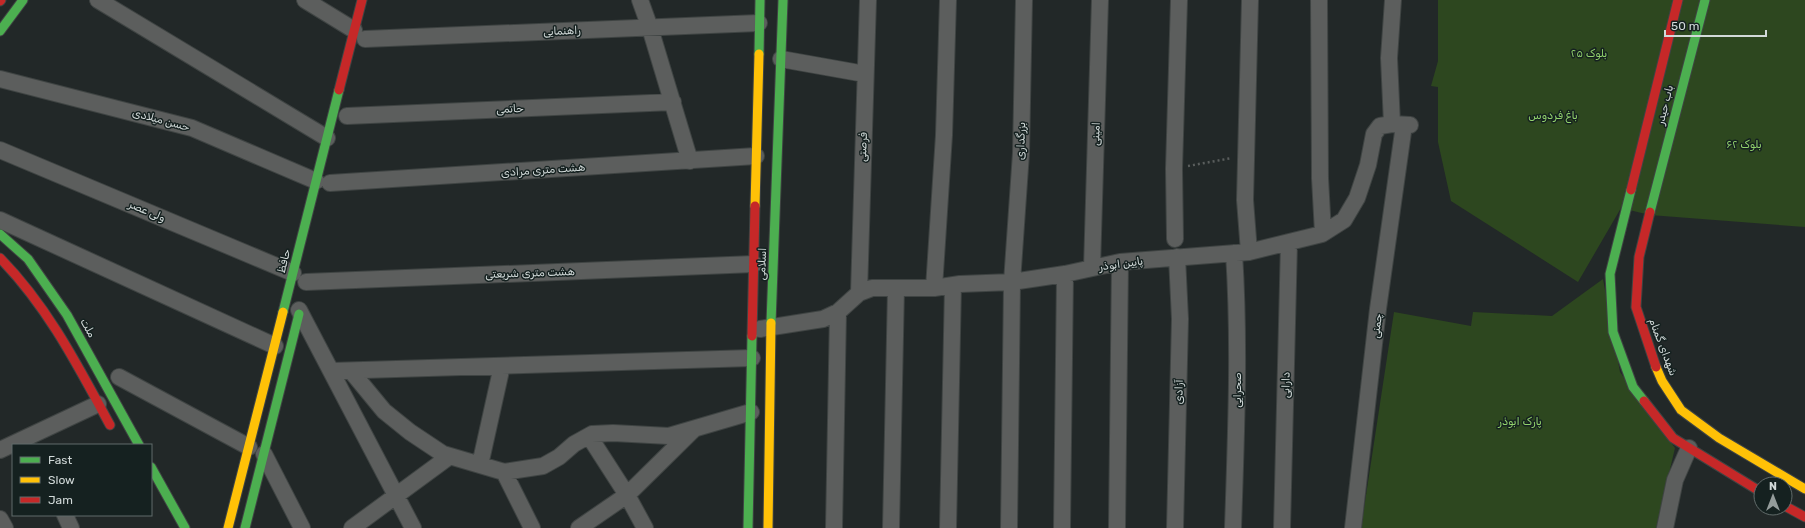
<svg xmlns="http://www.w3.org/2000/svg" width="1805" height="528" viewBox="0 0 1805 528" font-family="Rubik,'Noto Sans Arabic',sans-serif">
<rect width="100%" height="100%" fill="#222828"/>
<path fill="#2d471f" d="M1438 0H1805V227L1650 215 1621 208 1578 282 1451 201 1438 142V87L1431 86 1438 61Z
M1603 279 1620 372 1675 448 1656 528H1361L1394 312 1471 326 1473 312 1552 316Z"/>
<g fill="none" stroke-linecap="round" stroke-linejoin="round">
<g stroke="#3f4443" stroke-width="18">
<path id="street" d="M98 0 327 138
M305 0 354 30
M640 0 650 28 690 161
M1319 0 1320 178 1323 233
M365 39 759 23
M781 59 865 74
M0 79 192 128 316 181
M347 116 673 102
M1392 124 1389 58 1393 0
M0 150 293 273
M330 183 756 156
M0 220 275 346
M1175 239 1174 169 1179 0
M1249 252 1245 200 1250 0
M1092 268 1100 0
M306 282 754 264
M934 288 944 135 948 0
M859 293 868 0
M299 310 413 528
M760 329 823 319 838 312 859 293 872 288H934L960 284 1012 282 1065 274 1120 262 1249 252 1322 234 1344 220 1357 198 1368 165 1374 134 1380 126 1392 124 1410 125
M331 371 752 358
M351 371 384 411 410 432 443 454 504 472 532 528
M119 377 249 447
M589 436 627 495 645 528
M0 450 98 404
M264 454 302 528
M480 465 502 366
M504 472 543 466 559 457 574 444 592 434 613 433 669 436 751 412
M65 515 71 528
M0 519 5 528
M352 528 450 456
M579 528 627 495 693 430
M834 528 838 312
M891 528 896 288
M948 528 953 285
M1009 528 1012 282 1021 153 1024 0
M1062 528 1065 274
M1117 528 1120 262
M1175 528 1180 319 1177 257
M1233 528C1236 436 1240 345 1234 253
M1282 528 1289 242
M1353 528 1378 309 1404 125
M1665 528 1675 480 1689 448"/>
</g>
<g stroke="#3f4443" stroke-width="11">
<path id="fast" d="M0 31 23 0
M759 54 760 0
M1631 190 1610 274 1613 332 1633 387 1644 401
M1650 212 1705 0
M0 234 28 259 67 315 139 445
M283 312 339 90
M771 323 783 0
M151 467 185 528
M245 528 299 314
M748 528 752 336"/>
</g>
<g stroke="#3f4443" stroke-width="11">
<path id="slow" d="M755 206 759 54
M1656 367 1662 381 1681 410 1719 438 1805 489
M228 528 283 312
M768 528 771 323"/>
</g>
<g stroke="#3f4443" stroke-width="11">
<path id="jam" d="M0 1 1 0
M339 90 362 0
M1631 190 1678 0
M1650 212 1639 257 1636 307 1656 367
M0 258C48 307 78 366 110 425
M752 336 755 206
M1644 401 1673 438 1761 492
M1785 506 1805 517"/>
</g>
<path stroke="#5a5e5d" stroke-width="2.5" stroke-dasharray="2 3" stroke-linecap="butt" d="M1188 166 1232 158"/>
<use href="#street" stroke="#5c5e5d" stroke-width="16"/>
<use href="#fast" stroke="#4caf50" stroke-width="9"/>
<use href="#slow" stroke="#ffc107" stroke-width="9"/>
<use href="#jam" stroke="#c62828" stroke-width="9"/>
</g>
<g text-anchor="middle" dominant-baseline="central" stroke-width="3" stroke-linejoin="round" paint-order="stroke">
<g font-size="11" fill="#d2dad9" stroke="#152120">
<text transform="translate(562 31) rotate(-2)">راهنمایی</text>
<text transform="translate(1665 105) rotate(-76)">باب حیدر</text>
<text transform="translate(510 109) rotate(-3)">حاتمی</text>
<text transform="translate(161 120) rotate(15)">حسن میلادی</text>
<text transform="translate(1096 134) rotate(-88)">امینی</text>
<text transform="translate(1021 141) rotate(-88)">بزرگداری</text>
<text transform="translate(863 147) rotate(-88)">فرصتی</text>
<text transform="translate(543 170) rotate(-4)">هشت متری مرادی</text>
<text transform="translate(147 211) rotate(23)">ولی عصر</text>
<text transform="translate(284 261) rotate(-76)">حافظ</text>
<text transform="translate(762 264) rotate(-88)">اسلامی</text>
<text transform="translate(1121 264) rotate(-8)">پایین ابوذر</text>
<text transform="translate(530 273) rotate(-2)">هشت متری شریعتی</text>
<text transform="translate(1377 326) rotate(-83)">چمنی</text>
<text transform="translate(88 328) rotate(61)">ملت</text>
<text transform="translate(1663 347) rotate(69)">شهدای گمنام</text>
<text transform="translate(1286 385) rotate(-89)">دارابی</text>
<text transform="translate(1237 390) rotate(-90)">صحرایی</text>
<text transform="translate(1179 392) rotate(-89)">آزادی</text>
</g>
<g font-size="11" fill="#93d46d" stroke="#152120">
<text x="1589" y="53">بلوک ۲۵</text>
<text x="1553" y="115">باغ فردوس</text>
<text x="1744" y="144">بلوک ۶۲</text>
<text x="1520" y="421">پارک ابوذر</text>
</g>
</g>
<rect x="12" y="444" width="140" height="72" fill="#152120" stroke="#616b6a"/>
<rect x="20" y="457" width="20" height="6" fill="#4caf50" stroke="#616b6a"/>
<text x="48" y="464" font-size="12" fill="#d2dad9">Fast</text>
<rect x="20" y="477" width="20" height="6" fill="#ffc107" stroke="#616b6a"/>
<text x="48" y="484" font-size="12" fill="#d2dad9">Slow</text>
<rect x="20" y="497" width="20" height="6" fill="#c62828" stroke="#616b6a"/>
<text x="48" y="504" font-size="12" fill="#d2dad9">Jam</text>
<g transform="translate(1773 496)"><circle r="19" fill="#152120" stroke="#616b6a"/>
<path d="M0-3L7 15L0 10L-7 15Z" fill="#949c9b"/>
<text y="-6" font-size="11" font-weight="bold" text-anchor="middle" fill="#d2dad9">N</text>
</g>
<path d="M1665 30v6h101v-6" fill="none" stroke="#d2dad9" stroke-width="2"/>
<text x="1671" y="30" font-size="12" fill="#d2dad9" stroke="#152120" stroke-width="3" paint-order="stroke">50 m</text>
</svg>
